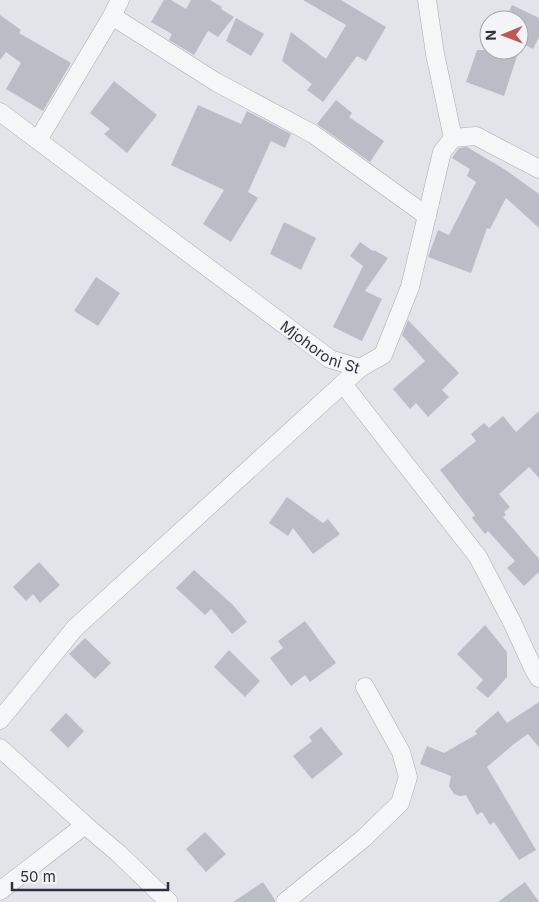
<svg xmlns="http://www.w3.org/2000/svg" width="539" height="902" viewBox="0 0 539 902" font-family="Inter,sans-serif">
<rect width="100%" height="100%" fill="#e3e4ea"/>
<path fill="#babdc6" d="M164 0H171L186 9 191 0H210L222 7 221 9 234 17 218 37 208 31 194 55 169 40 172 34 151 22Z
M303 0H341L386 27 366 61 357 56 323 102 307 90 312 84 282 61 291 32 326 59 346 25Z
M512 5 539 18V37L533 49 521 43 519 49V20H505Z
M0 15 21 30 19 33 71 63 43 111 6 89 21 63 6 52 0 60Z
M236 18 264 34 251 56 226 41Z
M477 50H519L504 96 466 82Z
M114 81 157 115 127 153 104 134 110 129 90 113Z
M336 100 352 113 349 117 384 141 370 162 317 124Z
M198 105 241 124 247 111 291 134 285 148 271 141 248 192 258 198 231 242 203 224 224 190 171 165Z
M467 147 504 169 539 194V228L506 198 490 229 487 228 471 273 428 257 438 230 449 235 476 182 467 176 470 169 452 158 459 148Z
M284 222 316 238 301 270 270 254Z
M360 242 373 251 374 250 388 258 365 291 382 299 362 341 333 327 363 266 350 256Z
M96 277 120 293 98 326 74 311Z
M408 320 459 373 442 390 449 397 428 417 416 403 410 409 393 389 425 361 402 335Z
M539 411V478L529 467 499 494 510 507 504 512 506 515 503 517 539 559V572L524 586 507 568 515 561 488 531 485 534 472 518 475 515 440 470 476 441 471 434 484 423 489 428 503 416 516 432Z
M287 497 323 523 328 519 340 534 313 554 293 528 288 536 269 523Z
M39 562 60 585 40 603 33 594 26 601 13 587Z
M194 570 233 605 247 622 232 634 211 609 205 615 176 588Z
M305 621 336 663 310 682 305 675 291 686 270 658 283 648 278 641Z
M485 625 507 652V677L488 698 476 688 483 680 457 654Z
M85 638 111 663 95 679 69 654Z
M229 650 260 681 245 697 214 667Z
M539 702V747L528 734 514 744 487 767 536 850 519 860 494 822 490 825 482 812 477 815 466 795 460 796 454 794 449 786 451 776 420 764 427 746 444 753 477 734 475 731 498 711 507 723Z
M66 713 84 731 68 748 50 730Z
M321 727 343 754 312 779 293 756 312 741 309 737Z
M205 832 226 854 206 872 186 849Z
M263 882 275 900V902H233Z
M525 882 539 902H498Z"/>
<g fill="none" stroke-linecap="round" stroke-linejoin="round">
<g stroke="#a8aab4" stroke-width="19">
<g id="minor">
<path d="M427 0 435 54 453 138"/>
<path d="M112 16 216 82 313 134 427 216"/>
<path id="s1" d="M0 112 330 359 360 368 383 355 410 287 442 152 453 138 476 136 539 169"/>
<path d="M38 140 112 16 120 0"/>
<path d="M343 384 478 557 512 622 534 670 539 678"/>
<path d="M0 720 75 628 360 368"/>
<path d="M0 748 85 825 118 853 169 902"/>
<path d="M0 891 85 825"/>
<path d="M285 902 364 838 400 803 408 777 401 752 365 687"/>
</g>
</g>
<use href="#minor" stroke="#f5f6f8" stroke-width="18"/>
</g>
<g text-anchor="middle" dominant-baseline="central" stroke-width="4" stroke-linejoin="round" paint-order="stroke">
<g font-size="15" fill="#2c3041" stroke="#f2f4f7">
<text stroke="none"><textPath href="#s1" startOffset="398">Mjohoroni St</textPath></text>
</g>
</g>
<g transform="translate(504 35) rotate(269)"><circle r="24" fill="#f2f4f7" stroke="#a3a6ae"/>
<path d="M0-4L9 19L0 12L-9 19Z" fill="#c45553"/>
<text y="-8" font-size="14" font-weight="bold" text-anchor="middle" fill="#2c3041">N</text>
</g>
<path d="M12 882v8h156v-8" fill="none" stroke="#2c3041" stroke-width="2.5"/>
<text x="20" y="882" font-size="15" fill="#2c3041" stroke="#f2f4f7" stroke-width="4" paint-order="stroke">50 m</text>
</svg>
